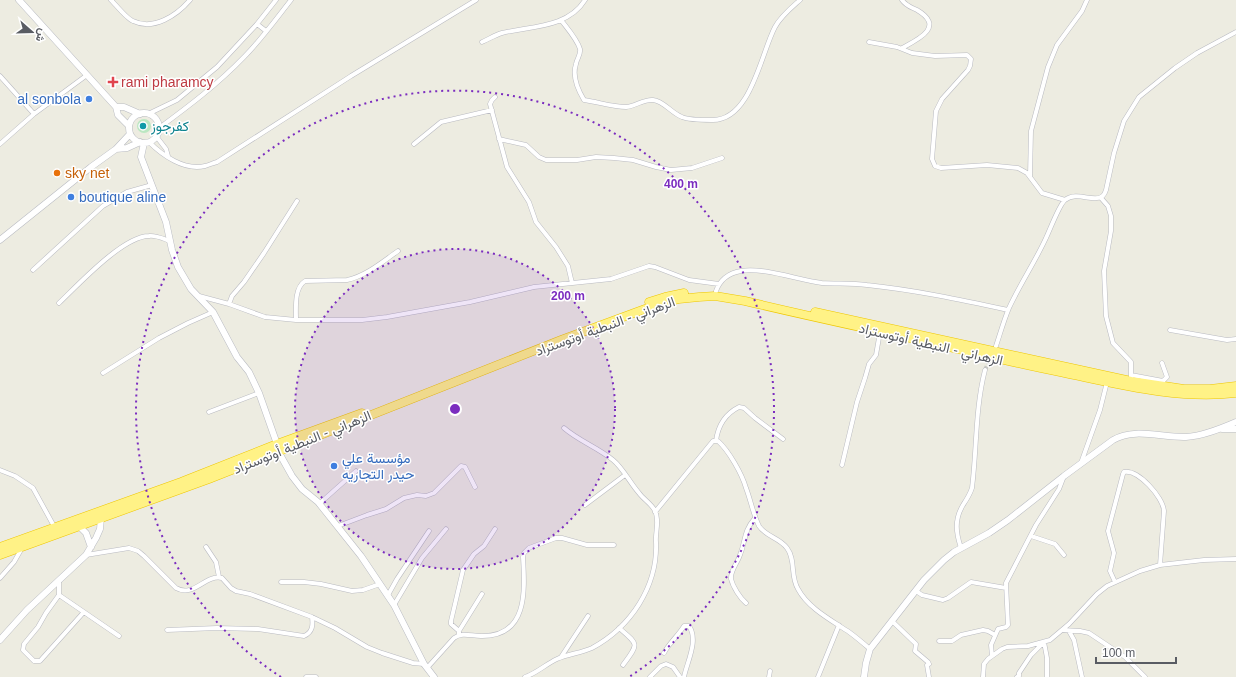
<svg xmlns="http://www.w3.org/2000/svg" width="1236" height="677" viewBox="0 0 1236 677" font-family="Helvetica,Vazirmatn,sans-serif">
<rect width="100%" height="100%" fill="#edece1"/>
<path fill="#bbe7c2" d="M137 126a7 7 0 1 1 14 0a7 7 0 1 1-14 0Z"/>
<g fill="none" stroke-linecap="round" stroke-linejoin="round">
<path stroke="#c8c8c2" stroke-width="4" stroke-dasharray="4 2" stroke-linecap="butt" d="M985 370 991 357"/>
<g stroke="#b9bac1" stroke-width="5">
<path id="street" d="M111 0C116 5 127 19 133 21 154 31 177 15 190 0
M561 20C567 28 577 39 580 49 581 55 577 58 576 64 572 76 578 90 584 100 598 102 613 107 626 107 636 106 644 99 653 100 664 101 671 113 682 117 689 120 705 120 712 120 751 121 761 53 775 27 781 16 791 8 800 0
M257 24 266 31
M482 42C489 39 495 35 502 33 530 26 568 28 585 0
M869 42 897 47 912 53 935 56 967 55 971 59 970 66 968 70 942 99 936 111 932 159 935 166 941 168 987 165 1018 168 1027 173 1042 193 1065 200
M902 48C917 40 946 27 917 10 911 7 906 6 902 0
M0 76 34 114
M495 97 492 100 490 104 507 167 529 202 536 222 556 247 568 266 572 283
M148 114 177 100 217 67 257 24 276 0
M159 128C189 106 218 84 244 57 261 40 276 19 291 0
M156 136 166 149 168 156
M499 139 526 145 539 157 546 160H577L596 157 614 158 633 160 656 167 671 170 692 168 722 158
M149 142C162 155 184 171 205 166 209 165 213 163 217 162L351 76 476 0
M0 144 34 114 87 75
M414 144 441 122 492 110
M1030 176 1031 131 1048 67 1057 45 1082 11 1087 0
M1101 198 1108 206 1111 216V231L1104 271 1106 316 1113 343 1131 362V381
M33 270 103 206 127 192 152 185
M716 291C720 280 729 273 741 271 763 267 798 280 822 283 837 284 852 283 867 285 915 290 962 300 1008 310
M199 296 229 304 265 317 296 320H362L387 317 470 302 534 287 611 279 649 266 655 267 689 280 719 284
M59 303C78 285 123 236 149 236 156 235 164 239 170 241
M229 304 232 296 244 282 264 253 297 201
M296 320C296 308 294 288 305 281L347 280C366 276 382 262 398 251
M1170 330 1227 340 1236 339
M996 346C1000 334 1004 320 1009 308 1020 284 1035 262 1046 238 1050 230 1059 205 1065 200 1076 191 1093 202 1101 197 1104 196 1105 193 1106 190L1114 153 1124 121 1139 97 1175 68 1197 53 1236 32
M103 373 159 338 188 323 213 312
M1131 375 1163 381 1167 377 1162 363
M209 412 259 393
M716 441C718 425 725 414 739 407L744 408 755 418 783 439
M1081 463 1100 410 1107 382
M842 465 857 402 865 378 869 364 876 355 880 332
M0 470 15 476 33 488 55 528
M319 504 356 471
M585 505 625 475
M655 512 713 441H718C729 451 742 474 746 488 751 501 753 514 759 526 765 536 780 538 787 548 796 560 790 576 798 589 808 608 831 620 849 632 856 637 863 643 870 649
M338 526 367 515 386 509 404 498 417 495 426 496 434 493 461 466 465 467 475 487
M1031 536 1055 544 1064 555
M206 547 216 562 219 577
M961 548C956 533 954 520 963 505 967 499 970 494 972 488 977 448 975 409 985 370
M86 555 129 548 138 551 144 556 176 588C194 598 205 574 222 578L231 588 236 591 250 594 312 617 335 628 367 647 382 653 413 663 424 664
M0 578 14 562 22 548
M59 581V595L46 613 38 627 24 644 23 650 34 661H40L83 613
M281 582H304L321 584 352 591 363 590 380 584
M1115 582 1110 571 1114 553 1108 531 1123 474 1124 472C1138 469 1163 497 1164 511L1160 565
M916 591 922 595 943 600 948 598 971 582 1006 588
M59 595 119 636
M388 595 397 579 429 531
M746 603C740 598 733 587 731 579 730 571 738 562 740 555 746 540 743 532 755 518
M394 605 422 558 446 529
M892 621 916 644 915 651 928 662 929 664 927 665 929 677
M619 628C639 645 639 643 623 665
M167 630 217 628 258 629 304 636C313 632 313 625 312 617
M1063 630 1080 631 1089 633 1125 657 1145 677
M459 631 482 594
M1069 631 1074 640 1082 677
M459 634V631L451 624V621L463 570 474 554 484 546 495 529
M939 641H952L961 635 983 630 988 631 995 635
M1044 642 1047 658V677
M664 653C669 643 678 636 684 626H689C699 640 687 662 684 677
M992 656 991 645 998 629 1006 627 1008 625 1006 583 1036 525 1059 489 1064 476
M561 657 588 616
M427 668 454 638C462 632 471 636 481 636 528 637 525 591 523 557L524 553 529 548 556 538H562L587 545H614
M306 677H316
M525 677C537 673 546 664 557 659 568 654 581 653 592 648 631 627 658 586 656 542 655 532 660 521 655 511 652 504 643 499 639 493 630 483 623 468 613 460 597 447 579 441 564 428
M650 677 661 666 666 664 673 667 680 677
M769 677 770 671
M818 677 839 625
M983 677 984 664 988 659 1002 649 1007 647 1028 646 1050 640 1069 624 1097 594 1107 586 1140 571 1160 565 1204 560 1236 559
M1017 677 1019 676V673L1031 655 1044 642"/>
</g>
<g stroke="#babcc3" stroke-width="7">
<path id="secondary" d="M19 0 116 107 118 115 129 126
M116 107H124L140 114
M129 128a15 15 0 1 1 30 0a15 15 0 1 1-30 0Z
M144 143 141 157 166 222 172 250 178 267 191 289 213 312 237 357 249 372 259 393 277 444
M116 149 127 148 140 142
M0 240 91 167 116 149 130 134
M1222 429H1236
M278 451 292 476 302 489 318 502 361 556 394 605 424 664 434 677
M79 526 86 533 91 547
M0 640 27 610 86 555 96 538 100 529 101 518
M864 677 866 663 870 649 924 580 944 560 954 552 989 533 1008 520 1064 476 1113 440C1135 427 1162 438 1186 437 1203 436 1220 429 1236 422"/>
</g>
<g stroke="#eec600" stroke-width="9">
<path id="highway" d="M649 302 665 297 684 293
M815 312 1131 381 1184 389H1210L1236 386
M0 547 181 482 277 444 362 413
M0 555 209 479 561 340 653 306 679 299 699 297 715 296 745 301C812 317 879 331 945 346 984 355 1022 365 1060 372 1118 384 1177 400 1236 393"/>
</g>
<use href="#street" stroke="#fff" stroke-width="4"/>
<use href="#secondary" stroke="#fff" stroke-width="6"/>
<use href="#highway" stroke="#fff286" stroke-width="8"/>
</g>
<circle cx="455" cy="409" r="160" fill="#7b2cbf" fill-opacity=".12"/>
<g fill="none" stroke="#7b2cbf" stroke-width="2" stroke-dasharray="2 4">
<circle cx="455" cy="409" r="160"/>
<path d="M281 677A319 319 0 1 1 629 677"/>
</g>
<path fill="#e0444e" stroke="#fff" stroke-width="1.5" d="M111 76h4v4h4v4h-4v4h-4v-4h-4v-4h4z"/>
<g fill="#3f7fe0" stroke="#fff" stroke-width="1.5">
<circle cx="89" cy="99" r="4"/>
<circle cx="71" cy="197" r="4"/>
<circle cx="334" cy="466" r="4"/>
</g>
<circle fill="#0f9aa8" stroke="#fff" stroke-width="1.5" cx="143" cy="126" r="4"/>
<circle fill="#e8710a" stroke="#fff" stroke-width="1.5" cx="57" cy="173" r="4"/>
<g text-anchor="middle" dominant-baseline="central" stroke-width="3" stroke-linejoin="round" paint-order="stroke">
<g font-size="14" fill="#be3a42" stroke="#fff" text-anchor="start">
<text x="121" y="82">rami pharamcy</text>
</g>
<g font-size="14" fill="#366cbe" stroke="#fff" text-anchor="start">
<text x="81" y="99" text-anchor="end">al sonbola</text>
<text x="79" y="197">boutique aline</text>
<text x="342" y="458">مؤسسة علي<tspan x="342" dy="16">حيدر التجاريه</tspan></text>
</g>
<g font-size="14" fill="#0d838f" stroke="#fff" text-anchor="start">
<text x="151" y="126">كفرجوز</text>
</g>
<g font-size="14" fill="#c56008" stroke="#fff" text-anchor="start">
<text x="65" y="173">sky net</text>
</g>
<g font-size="14" fill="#595c63" stroke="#fff">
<text transform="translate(605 326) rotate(-20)">الزهراني - النبطية أوتوستراد</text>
<text transform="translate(931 344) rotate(13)">الزهراني - النبطية أوتوستراد</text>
<text transform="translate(302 442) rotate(-22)">الزهراني - النبطية أوتوستراد</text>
</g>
</g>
<circle cx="455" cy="409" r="6" fill="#7b2cbf" stroke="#fff" stroke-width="2"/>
<g font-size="12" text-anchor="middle" font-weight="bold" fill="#7b2cbf" stroke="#fff" stroke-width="3" stroke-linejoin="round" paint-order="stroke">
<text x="681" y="188">400 m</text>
<text x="568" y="300">200 m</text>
</g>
<g transform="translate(32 32) rotate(110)" stroke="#ffffff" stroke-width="3" paint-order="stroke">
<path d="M0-3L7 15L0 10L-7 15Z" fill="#595c63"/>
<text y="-6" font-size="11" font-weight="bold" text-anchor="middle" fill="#595c63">ش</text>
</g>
<path d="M1096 657v6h80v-6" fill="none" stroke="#595c63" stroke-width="2"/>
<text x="1102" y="657" font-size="12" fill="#595c63" stroke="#ffffff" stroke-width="3" paint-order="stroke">100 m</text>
</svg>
